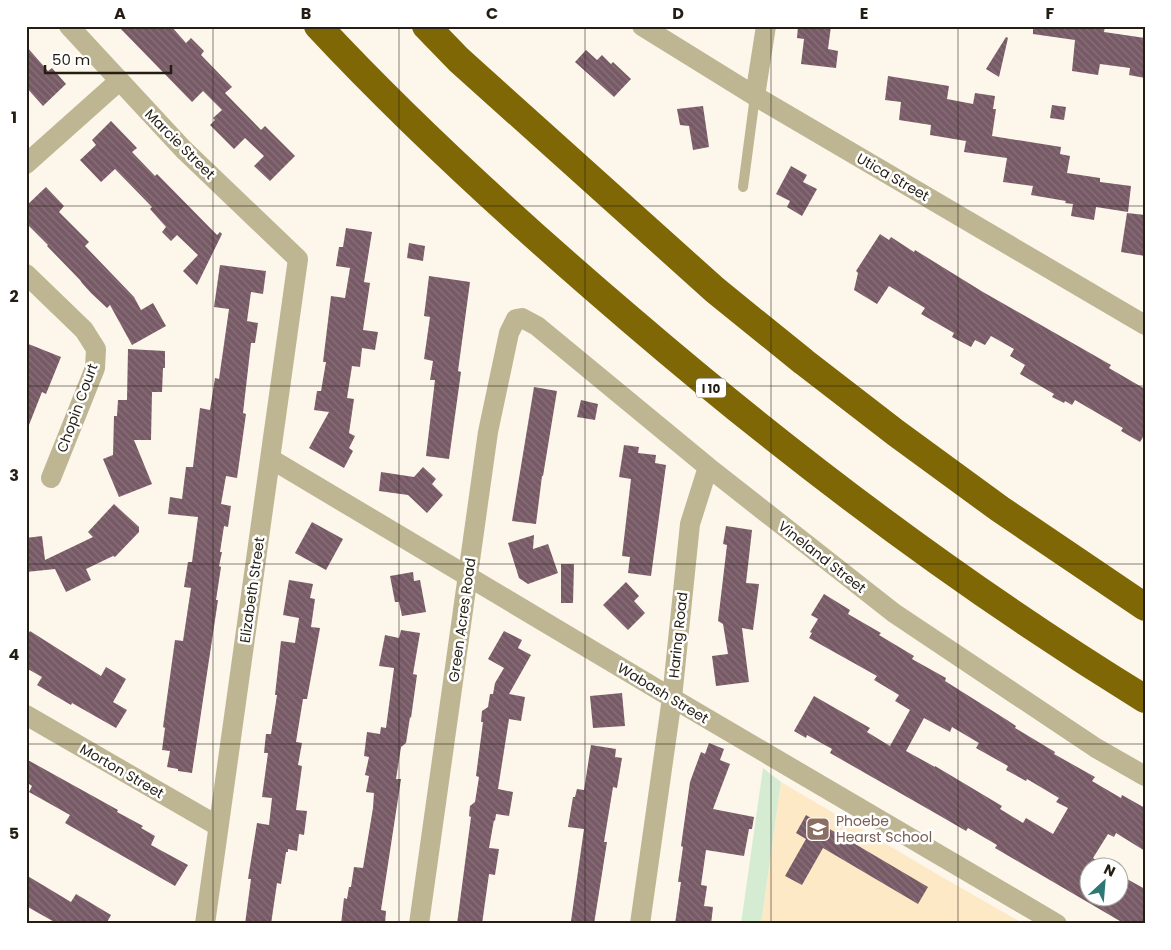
<svg xmlns="http://www.w3.org/2000/svg" width="1171" height="950" viewBox="0 0 1171 950" font-family="Poppins,sans-serif">
<defs>
<pattern id="building-back-hatch" width="6" height="6" patternUnits="userSpaceOnUse" patternTransform="scale(1.25)"><rect width="6" height="6" fill="#775a66"/><path d="M-1 5l2 2M0 0l6 6M5-1l2 2" fill="none" stroke="#88727a"/></pattern>
</defs>
<rect width="100%" height="100%" fill="#fdf6eb"/>
<path fill="#fee9c6" d="M781 782 942 877 1024 924H761Z"/>
<path fill="#d5ecd2" d="M763 768 781 782 761 924H741Z"/>
<path fill="url(#building-back-hatch)" fill-rule="evenodd" d="M118 26H171L186 43 191 38 204 51 201 55 232 87 225 93 261 130 265 126 295 156 270 181 254 166 264 156 245 138 234 149 210 125 215 120 213 118 222 110 203 91 192 102Z
M798 26H831L828 49 838 51 836 68 801 64 804 39 797 38Z
M1033 26H1105L1104 32 1145 38V78L1129 75 1130 68 1100 64 1098 75 1072 71 1075 40 1033 34Z
M1006 37 1008 38 999 77 986 69Z
M26 46 48 71 52 68 66 84 43 106 26 87Z
M586 50 597 60 602 55 611 64 613 62 631 79 614 97 575 62Z
M888 76 949 86 947 99 973 104 975 93 995 96 993 109H996L992 136 1061 147 1060 154 1070 156 1067 173 1100 178V182L1131 186 1128 212 1096 207 1094 220 1071 216 1073 204 1065 203 1066 201 1031 195 1033 186 1003 182 1007 158 964 152 966 141 930 135 931 125 899 120 901 102 885 100Z
M1052 105 1066 107 1064 120 1050 118Z
M703 106 709 147 693 150 689 126 680 125 677 109Z
M111 121 137 148 132 152 155 176 157 174 217 235 220 232 222 234 197 285 183 271 198 255 177 235 171 241 162 232 166 227 150 209 152 207 115 169 101 182 80 160 96 145 92 140Z
M791 166 807 175 803 182 817 189 802 216 787 207 790 201 776 194Z
M46 187 64 206 59 212 89 242 85 246 134 297 141 310 153 303 166 326 132 345 110 305 107 308 91 293 82 283 80 280 47 246 48 245 26 223V206Z
M1127 213 1145 215V256L1121 252Z
M346 228 372 232 364 282 370 283 363 330 378 332 375 350 362 348 360 367 352 366 347 398 354 399 349 433 355 436 349 448 353 451 344 468 309 448 329 412 314 410 317 391H321L326 362H323L331 296 345 298 350 268 336 266 339 247H343Z
M880 234 889 240 891 237 914 252 915 250 983 292 1111 365 1109 368 1145 389V434L1140 442 1121 431 1123 428 1075 400 1072 405 1065 401 1064 403 1052 397 1054 394 1020 374 1025 365 1010 356 1014 349 991 336 985 345 975 340 971 347 952 337 954 333 921 314 925 308 889 286 877 304 854 290 858 273 856 271Z
M409 243 425 246 423 261 407 258Z
M220 265 266 271 263 294 251 292 247 321 258 323 255 343H251L243 413 246 414 237 478 226 476 221 504 231 506 228 527 224 526 220 552H222L219 566 221 567 216 600H218L192 773 178 771V769L167 767 170 751 162 750 165 728 163 727 175 640 183 641 191 588 184 587 188 562H192L198 517 168 514 170 497 182 499 186 467H193L200 408 210 410 215 378 219 379 229 309 214 307Z
M429 276 470 282 458 371 461 372 449 459 426 456 435 380H430L433 361 424 359 430 317 424 316Z
M26 343 61 357 46 394 42 392 27 430Z
M128 349 165 351V368H163L162 392H152L151 440H134L152 484 119 497 103 459 113 455 114 416H117L118 400H127Z
M534 387 557 391 543 476H542L536 524 512 521Z
M581 400 598 404 595 420 577 417Z
M624 445 639 447 638 453 656 455 655 463 666 465 651 576 628 573 630 557 622 556 631 479 619 477Z
M423 467 436 479 432 484 443 495 427 513 408 495 379 491 381 472 414 477Z
M114 504 139 527V532L115 557 113 556 86 569 91 580 66 592 55 569 26 572V538L42 536 45 560 93 537 88 532Z
M312 522 343 539 326 570 295 553Z
M726 526 752 530 746 583 759 584 753 630 742 628 749 682 716 686 712 656 728 654 723 624 718 621 727 545 723 544Z
M534 535 533 549 548 544 558 573 528 584 519 578 508 543Z
M561 564H574L573 603H561Z
M413 572 414 581 420 580 426 612 402 616 399 602H395L390 576Z
M289 580 313 584 310 598 315 599 311 627 320 628 307 699H303L296 742 302 743 298 765 302 766 296 810 307 811 304 835 299 834 297 851 288 849V852H286L281 884 277 883 271 924H245L251 879H248L257 823 269 825 272 798 262 797 268 753H264L266 734H271L277 695H275L281 641 295 643 299 618 283 615Z
M626 582 639 596 634 601 645 613 628 630 603 605Z
M824 594 850 610 848 614 881 633 879 635 914 656 912 659 946 678 945 681 1007 720 1016 726 1015 728 1055 752 1054 754 1095 777 1092 781 1121 798 1122 795 1145 808V851L1116 833 1114 837 1108 834 1093 858 1108 868H1088V898H1118V874L1145 889V924H1125L995 848 997 845 968 828 966 831 942 817 830 753 832 749 807 735 806 738 794 731 814 696 870 728 867 732 890 746 910 710 895 701 899 695 874 680 877 676 809 638 812 633 810 632 818 619 811 615ZM924 718 950 732 952 727 979 743 976 748 1008 766 1006 770 1026 781 1027 779 1059 798 1056 802 1068 808 1053 834 1026 818 1023 823 1000 809 1002 806 935 766V767L906 751Z
M401 630 420 633 413 674 417 675 411 718 410 717 406 743 401 747 396 779H401L381 910 386 911 385 924H341L344 898 347 899 349 887H351L354 867 363 868 373 808 374 793 366 792 369 776 365 775 369 757 364 756 367 732 380 734 381 727 386 728 394 668 379 666 385 635 399 638Z
M30 631 101 676 106 667 126 679 113 702 127 710 116 728 72 703 71 705 37 685 42 677 26 668V638Z
M504 631 522 640 518 648 531 655 509 694 525 697 521 721 509 719 498 789 513 792 509 816 496 814 495 821 494 820 489 848 499 849 495 875 489 874 482 924H457L471 817 469 816 470 806 475 802 479 777 476 776 483 722H481L482 711 488 707 490 694H493L495 683 504 668 488 659Z
M622 693 625 726 593 728 590 696Z
M709 743 724 749 720 760 730 764 713 809 754 817 752 829H749L744 856 706 850 701 885 707 886 704 906 713 907 711 924H675L681 882H678L683 847 681 846 690 782 701 752 705 754Z
M591 745 616 749 615 757 622 758 617 788 613 787 604 842H607L594 924H587L571 921 584 829 568 827 573 797H575L577 789 584 790Z
M26 759 118 810 117 812 143 826 141 828 155 836 151 845 188 865 175 886 65 823 70 815 29 792 32 786 26 782Z
M806 815 928 887 918 904 823 848 802 885 785 876 806 839 796 833Z
M26 875 71 902 76 894 111 915 106 924H58L26 906Z"/>
<g fill="none" stroke-linecap="round" stroke-linejoin="round">
<path stroke="#beb593" stroke-width="10" d="M743 187 755 96"/>
<path stroke="#beb593" stroke-width="20" d="M69 26 183 149 298 259 205 924
M642 26 755 96 1145 325
M755 96 766 26
M26 164 119 81
M26 274 84 330 96 349 95 368 51 478
M271 459 672 698 1057 924
M26 715 218 826
M419 924 488 432 509 333 516 319 522 318 537 326 708 467 894 613 1096 748 1145 776
M640 924 672 698 690 524 708 467"/>
<path stroke="#7e6704" stroke-width="28" d="M318 26C416 131 522 227 631 320 793 459 963 587 1145 699
M426 26 459 60 715 290 804 362 896 433 1000 509 1145 607"/>
</g>
<path fill="none" stroke="#241d13" stroke-width="1" stroke-opacity="0.55" d="M213 26V924M399 26V924M585 26V924M771 26V924M958 26V924M26 206H1145M26 386H1145M26 564H1145M26 744H1145"/>
<defs>
<g id="school-square" transform="scale(1.25)"><rect x="-9" y="-9" width="18" height="18" rx="4" fill="#8d6e63" stroke="#fff"/><path d="M0-5L7-2L0 1L-7-2ZM-4 1L0 2.5L4 1V4Q0 6-4 4Z" fill="#fff"/></g>
</defs>
<g fill-rule="evenodd">
<use href="#school-square" x="818" y="829"/>
</g>
<g text-anchor="middle" dominant-baseline="central" stroke-width="5" stroke-linejoin="round" paint-order="stroke">
<rect fill="#fff" stroke="#66615a" stroke-width="1" x="696" y="378.5" width="30" height="19" rx="4"/>
<g font-size="12" font-weight="bold" fill="#241d13">
<text x="711" y="388">I 10</text>
</g>
<g font-size="14" fill="#241d13" stroke="#fff">
<text transform="translate(180 144) rotate(45)">Marcie Street</text>
<text transform="translate(893 177) rotate(30)">Utica Street</text>
<text transform="translate(77 408) rotate(-70)">Chopin Court</text>
<text transform="translate(822 557) rotate(38)">Vineland Street</text>
<text transform="translate(252 590) rotate(-82)">Elizabeth Street</text>
<text transform="translate(462 620) rotate(-82)">Green Acres Road</text>
<text transform="translate(678 635) rotate(-84)">Haring Road</text>
<text transform="translate(663 693) rotate(31)">Wabash Street</text>
<text transform="translate(122 771) rotate(30)">Morton Street</text>
</g>
<g font-size="14" fill="#785e54" stroke="#fff" text-anchor="start">
<text x="836" y="821">Phoebe<tspan x="836" dy="16">Hearst School</tspan></text>
</g>
</g>
<rect width="1171" height="950" fill="none" stroke="#ffffff" stroke-width="55"/>
<g transform="translate(1104 882) rotate(26)"><circle r="24" fill="#ffffff" stroke="#a7a5a1"/>
<path d="M0-4L9 19L0 12L-9 19Z" fill="#2d7775"/>
<text y="-8" font-size="14" font-weight="bold" text-anchor="middle" fill="#241d13">N</text>
</g>
<path d="M45 65v8h126v-8" fill="none" stroke="#241d13" stroke-width="2.5"/>
<text x="52" y="65" font-size="15" fill="#241d13" stroke="#ffffff" stroke-width="4" paint-order="stroke">50 m</text>
<rect x="28" y="28" width="1116" height="894" fill="none" stroke="#241d13" stroke-width="2"/>
<g font-size="16" text-anchor="middle" font-weight="bold" fill="#241d13">
<text x="120" y="19">A</text>
<text x="306" y="19">B</text>
<text x="492" y="19">C</text>
<text x="678" y="19">D</text>
<text x="864" y="19">E</text>
<text x="1050" y="19">F</text>
<text x="14" y="123">1</text>
<text x="14" y="302">2</text>
<text x="14" y="481">3</text>
<text x="14" y="660">4</text>
<text x="14" y="839">5</text>
</g>
</svg>
